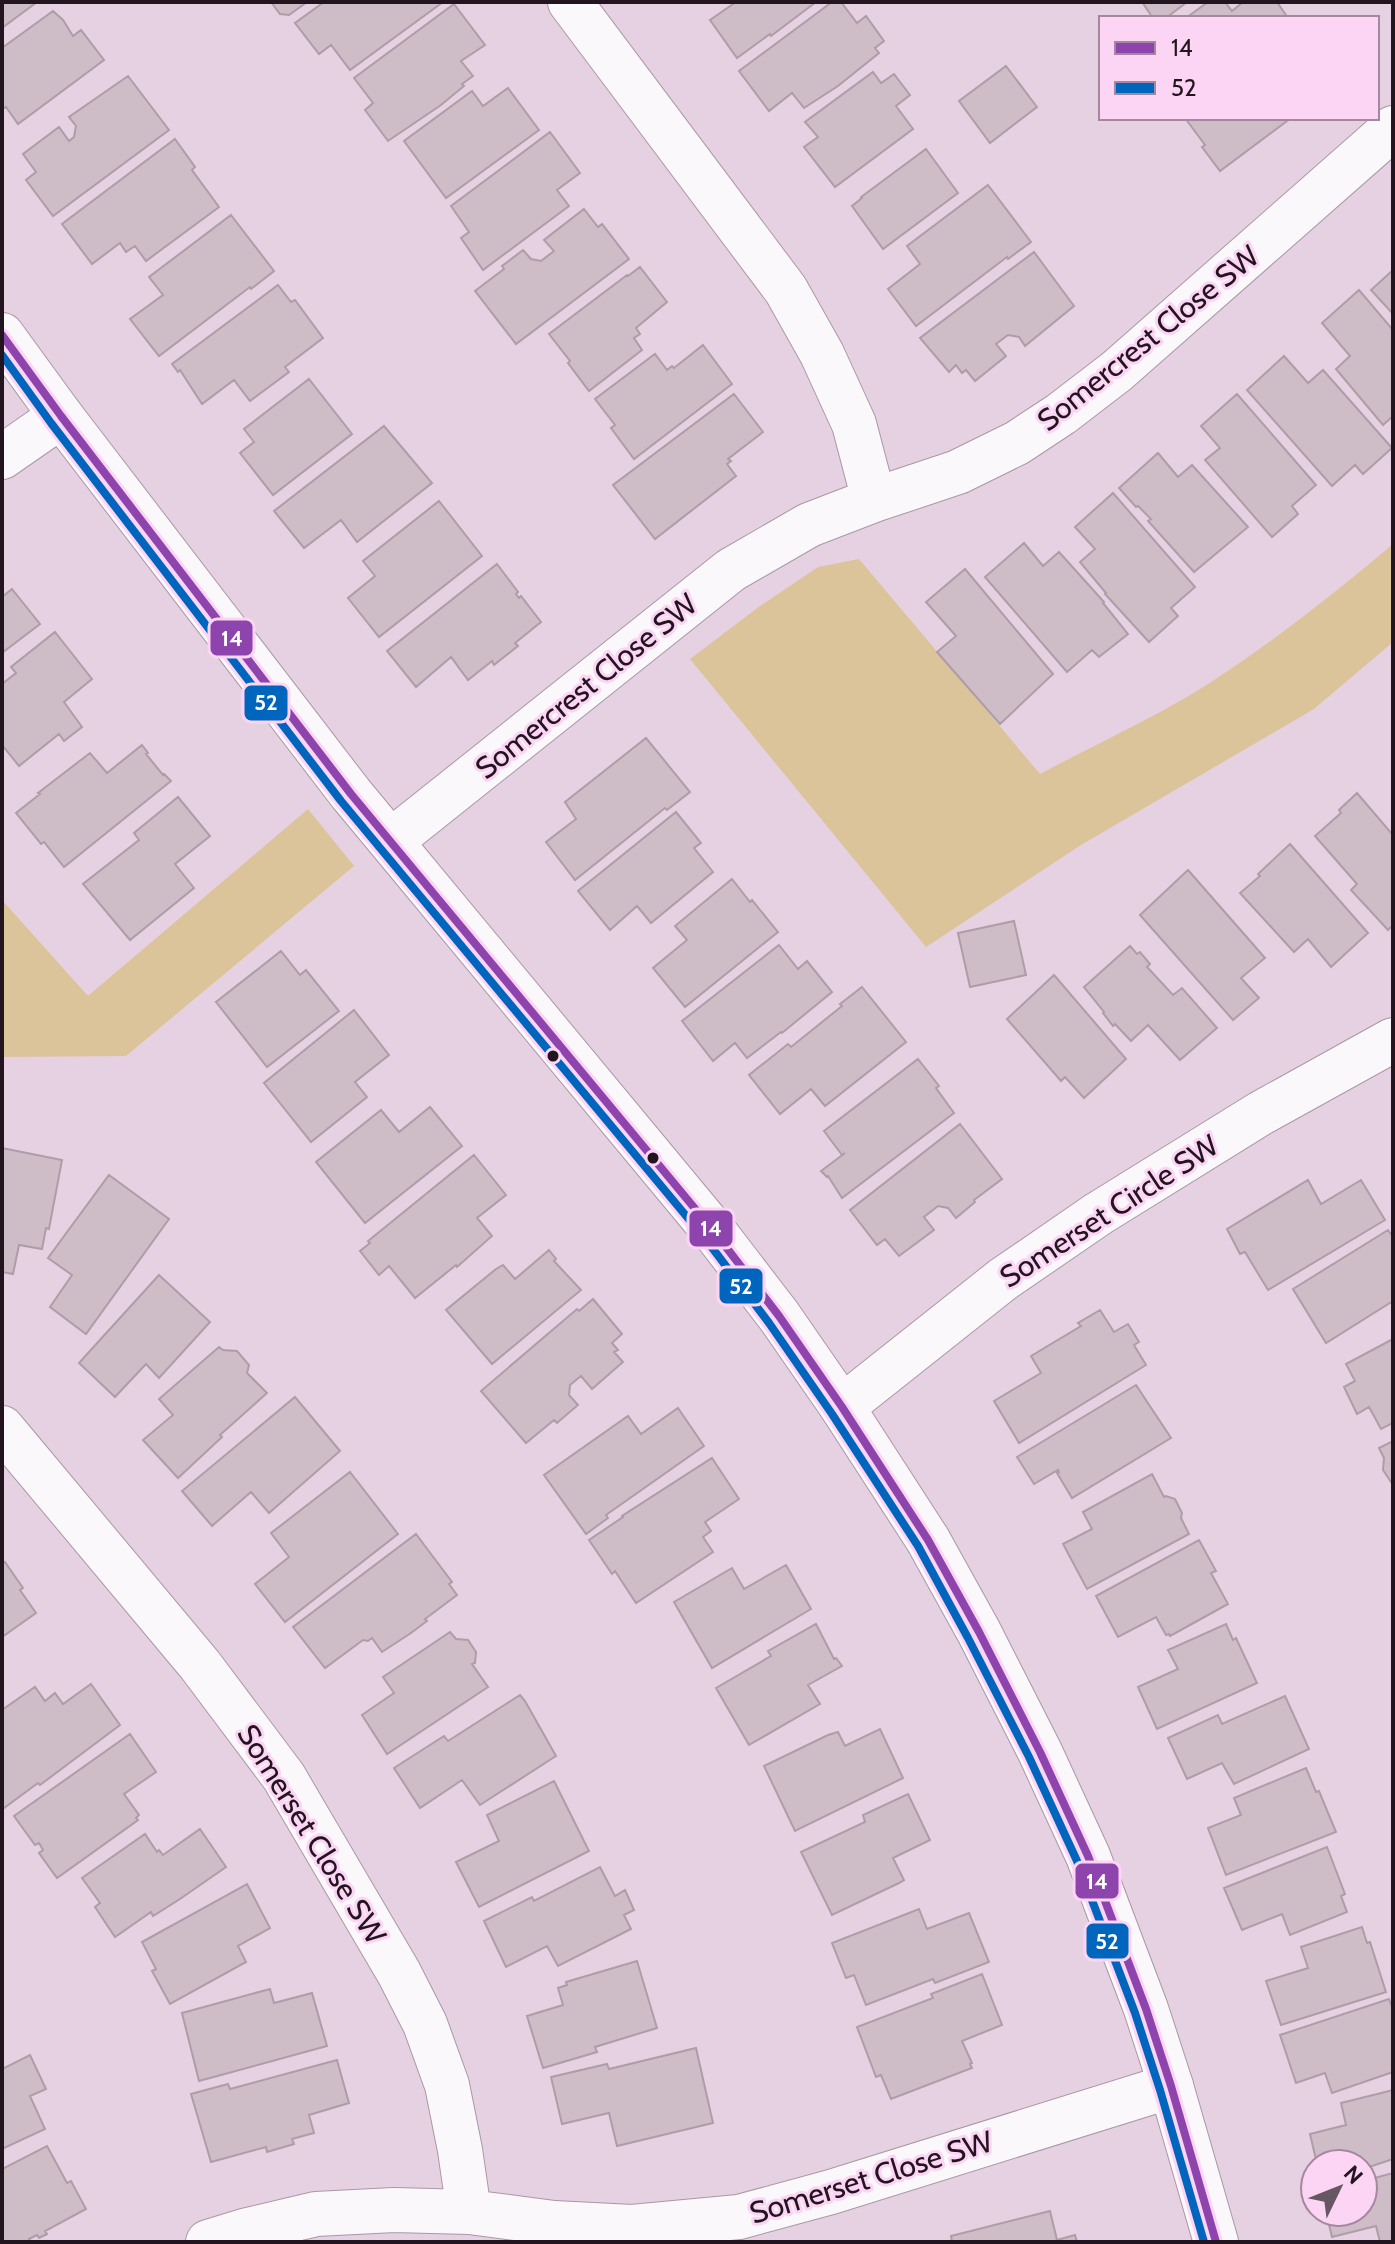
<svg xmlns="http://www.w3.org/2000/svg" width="1395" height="2244" viewBox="0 0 1395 2244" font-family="Cabin,sans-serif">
<rect width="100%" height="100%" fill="#e6d1e2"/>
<path fill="#dbc39a" d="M1393 544V642L1314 709 1081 845 926 947 690 659 760 606 818 567 859 559 1040 774C1090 747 1143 723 1192 694 1263 650 1329 598 1393 544Z
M308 809 354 866 126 1056 2 1057V900L88 996Z"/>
<path fill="#cebcc7" stroke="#ae9da8" stroke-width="2" d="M2 2H37L2 28Z
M271 2H307L289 15 280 14Z
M324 2H443L350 70 331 45 319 54 295 23Z
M736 2H816L771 36 770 34 737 58 710 20Z
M832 2H841L857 23 866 16 884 41 875 48 879 53 838 86 804 108 792 93 769 111 739 71Z
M1142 2H1187L1166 18H1153Z
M1208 2H1225L1232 11 1243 2H1277L1288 18H1186Z
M454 4 485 45 461 61 473 76 462 84 464 86 441 105 388 141 365 110 373 103 354 78Z
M53 11 63 20 73 36 81 30 104 60 18 124 6 107 2 109V48Z
M1006 66 1037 107 990 143 959 101Z
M873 72 881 83 894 74 910 95 896 106 913 129 835 187 804 147 818 137 805 122Z
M128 76 169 130 53 216 26 180 36 172 23 154 59 127 69 141 74 137 76 126 69 117Z
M508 88 539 130 446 198 404 141 472 91 483 106Z
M1185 118H1291L1220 171 1202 147 1205 145Z
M550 132 580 173 557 190 569 206 483 270 461 238 469 232 451 206Z
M175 139 195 167 192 170 219 207 146 261 135 246 126 252 120 243 92 264 62 224Z
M926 149 958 193 883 249 852 206 862 198 861 197Z
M988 185 1031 242 1008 259 1007 257 916 326 888 289 920 264 907 246Z
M584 209 598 227 602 224 629 259 516 344 475 291 504 269 502 266 523 250 531 259 541 261 554 251 544 240Z
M231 215 274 271 251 289 250 287 159 356 130 319 163 295 149 277Z
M1034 252 1074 306 1025 346 1019 337 1008 335 996 344 1006 356 975 381 966 370 962 373 956 365 949 372 920 338Z
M640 267 667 302 636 328 640 334 634 338 642 350 589 391 568 363 570 361 549 334 627 275 628 276Z
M1393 270V314L1371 290Z
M278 285 291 302 295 300 323 338 285 367 289 372 250 401 234 380 202 404 180 370 178 372 172 364Z
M1359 290 1393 330V416L1383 425 1336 369 1350 356 1322 323Z
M703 345 732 384 634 459 611 428 615 425 595 399 655 354 667 370 672 366 674 368Z
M1284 356 1308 383 1323 370 1392 448 1363 474 1355 465 1332 486 1247 390Z
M309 379 352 434 273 495 240 453 254 442 244 429Z
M734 394 763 432 728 459 731 461 727 464 736 476 655 539 613 485Z
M1237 394 1316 485 1292 506 1298 514 1272 537 1205 460 1220 448 1201 426Z
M384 426 432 483 357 542 341 520 304 548 274 511Z
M1158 453 1178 477 1192 465 1248 527 1194 572 1148 521 1151 519 1138 506 1136 507 1119 488Z
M1113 493 1195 587 1171 608 1178 616 1149 642 1105 594 1106 593 1080 562 1095 549 1075 527Z
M439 501 482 556 379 637 348 598 375 576 363 561Z
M1024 543 1043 566 1059 552 1104 602 1103 603 1128 634 1099 657 1092 650 1067 672 985 577Z
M497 564 518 592 516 594 519 598 521 596 541 622 515 643 518 646 494 665 492 661 468 680 451 657 416 687 387 651Z
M965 569 1053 674 1000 724 937 652 956 636 926 602Z
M12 589 40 624 2 653V597Z
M55 632 92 679 64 702 82 727 64 741 59 734 19 766 2 745V684L16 673 11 667Z
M646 738 690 792 667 810 665 808 575 880 546 842 576 819 565 802Z
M142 745 148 753 146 754 163 775 164 774 171 781 64 867 44 842 41 844 16 813 40 794 38 793 90 753 107 773Z
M1357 793 1393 835V925L1388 930 1351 890 1357 884 1315 836 1341 813 1339 810Z
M178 797 210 836 175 864 194 888 130 940 83 884 139 840 134 833Z
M676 812 701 843 694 848 713 872 651 923 637 906 610 930 578 891Z
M1290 844 1368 933 1331 967 1308 939 1294 952 1240 893 1260 876 1258 874Z
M1188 870 1265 958 1241 978 1259 998 1233 1020 1140 915Z
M732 879 750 902 752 900 778 932 685 1007 653 968 687 940 675 926Z
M1014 921 1026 975 970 987 958 933Z
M779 945 798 969 807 961 832 992 782 1033 781 1032 747 1058 735 1043 713 1061 682 1021Z
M1130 946 1137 954 1140 952 1150 964 1147 967 1173 995 1182 988 1217 1028 1180 1060 1148 1025 1131 1041 1115 1024 1113 1026 1103 1013 1104 1012 1084 987Z
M281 951 300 975 306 970 339 1011 267 1067 216 1002Z
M1054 975 1126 1059 1084 1098 1065 1077 1061 1081 1007 1019Z
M862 987 906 1042 825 1106 811 1089 780 1114 749 1075 788 1044 791 1047 842 1006 840 1004Z
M354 1010 389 1055 355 1082 367 1097 311 1142 264 1083Z
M918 1059 939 1086 936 1088 954 1113 842 1198 828 1176 827 1177 821 1171 845 1153 842 1155 824 1131Z
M430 1107 462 1146 365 1223 316 1162 381 1110 399 1132Z
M960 1124 1002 1179 974 1200 975 1202 956 1218 948 1208 938 1206 924 1217 934 1230 899 1256 885 1239 877 1245 850 1210Z
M2 1148 62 1160 49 1229 46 1228 42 1249 19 1245 13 1274 2 1272Z
M474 1155 506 1195 477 1218 492 1236 457 1267 456 1265 415 1298 389 1266 379 1275 360 1251 370 1243 368 1241Z
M109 1175 169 1219 86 1334 50 1307 72 1275 48 1258Z
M1308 1180 1321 1204 1361 1180 1385 1220 1268 1290 1245 1252 1240 1254 1227 1229Z
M1388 1230 1393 1237V1301L1326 1343 1293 1289Z
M549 1250 556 1259 554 1261 581 1290 492 1364 446 1310 496 1269 503 1265 515 1279Z
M159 1275 210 1322 159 1378 146 1364 115 1397 79 1363Z
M593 1299 622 1334 612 1343 618 1350 614 1352 623 1362 592 1389 581 1376 570 1385 569 1395 578 1405 557 1423 554 1420 526 1443 481 1391 577 1309 579 1311Z
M1100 1310 1114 1332 1128 1324 1139 1342 1134 1345 1146 1365 1019 1443 994 1401 1041 1373 1031 1356 1081 1326 1078 1323Z
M1393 1339V1423L1381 1429 1369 1407 1357 1414 1344 1387 1355 1381 1346 1364Z
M219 1347 223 1350 237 1351 249 1365 247 1373 267 1393 220 1435 222 1437 178 1478 143 1440 173 1415 159 1399Z
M1136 1385 1171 1438 1072 1498 1057 1473 1059 1472 1058 1470 1034 1484 1017 1457Z
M295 1397 340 1451 269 1513 251 1492 212 1526 182 1491Z
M678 1408 704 1446 606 1515 608 1518 586 1534 544 1475 628 1416 641 1434Z
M1393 1441V1485L1383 1470 1384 1458 1379 1448Z
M712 1458 739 1499 705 1522 711 1531 703 1537 713 1552 636 1603 615 1571 612 1574 589 1540 623 1517 622 1516Z
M350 1472 398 1534 285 1622 255 1584 289 1557 271 1533Z
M1152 1474 1164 1497 1166 1496 1175 1499 1182 1513 1181 1518 1189 1534 1087 1589 1063 1544 1092 1529 1083 1512Z
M416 1534 452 1582 449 1584 457 1595 425 1619 427 1621 411 1633 382 1652 372 1638 368 1641 363 1640 325 1668 293 1627Z
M1199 1540 1216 1571 1211 1573 1228 1604 1170 1636 1169 1634 1166 1635 1156 1617 1118 1637 1096 1596Z
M5 1562 23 1588 20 1590 36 1613 2 1637V1564Z
M786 1565 811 1609 712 1668 674 1602 732 1568 744 1589Z
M816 1624 834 1659 836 1658 842 1666 808 1685 820 1704 749 1745 716 1688 771 1656 768 1651Z
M1226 1624 1233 1640 1236 1638 1257 1683 1157 1729 1138 1687 1178 1669 1168 1650Z
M450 1632 456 1639 468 1640 476 1652 475 1663 472 1664 488 1687 387 1754 362 1715 394 1693 383 1677Z
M91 1684 120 1725 40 1785 38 1783 4 1808 2 1805V1710L35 1687 45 1701 55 1693 63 1704Z
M520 1695 525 1701 556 1756 480 1805 462 1780 420 1808 394 1768 444 1736 448 1741Z
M1285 1696 1309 1749 1234 1784 1222 1763 1187 1779 1168 1738 1218 1715 1222 1724Z
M880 1729 903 1778 795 1831 764 1766 828 1735 838 1732 845 1746Z
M130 1734 156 1772 124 1794 139 1815 136 1818 138 1820 57 1878 39 1853 43 1850 39 1843 35 1845 14 1816Z
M1306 1768 1316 1792 1319 1791 1336 1832 1226 1875 1208 1828 1241 1815 1234 1798Z
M554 1781 589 1851 479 1907 456 1862 499 1841 487 1815Z
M908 1794 930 1840 893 1858 904 1880 899 1883 832 1915 801 1852 865 1822 863 1815Z
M200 1829 226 1867 180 1899 153 1916 151 1912 115 1937 95 1907 100 1903 82 1878 145 1834 157 1852 159 1850 163 1855Z
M1327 1847 1345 1894 1341 1896 1347 1912 1290 1935 1282 1914 1242 1930 1224 1888Z
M600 1867 615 1896 625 1890 634 1910 624 1915 631 1929 558 1966 547 1946 506 1967 484 1921 532 1897 534 1901Z
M247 1884 270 1928 238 1946 246 1962 170 2004 152 1971 156 1969 142 1942Z
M919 1909 927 1929 969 1913 989 1962 935 1983 933 1979 866 2005 854 1975 846 1978 832 1943Z
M1362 1927 1367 1943 1370 1942 1386 1992 1281 2025 1266 1981 1308 1968 1301 1947Z
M637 1961 657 2028 595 2047 597 2052 543 2068 527 2016 563 2005 558 1988 567 1985 566 1982Z
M982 1974 1002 2025 962 2041 972 2063 970 2064 972 2068 891 2099 881 2075 876 2077 857 2027 933 1998 931 1994Z
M270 1989 274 2003 312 1993 327 2046 199 2081 182 2013Z
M1389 1999 1393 2010V2072L1332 2093 1325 2073 1296 2083 1280 2035Z
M696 2048 713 2123 617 2146 609 2113 562 2124 551 2077 607 2064 609 2069Z
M30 2055 46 2089 30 2096 45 2129 2 2149V2069Z
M337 2060 349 2103 309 2115 314 2133 292 2139 294 2144 267 2152 266 2147 211 2162 191 2094 228 2084 230 2089Z
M1393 2090V2159L1363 2169V2164H1317L1310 2134 1346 2125 1341 2103Z
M47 2146 67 2183 71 2181 86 2209 45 2231 47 2234 39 2238 37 2235 29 2239 31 2242H2V2169Z
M1393 2173V2241L1380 2242 1376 2226 1332 2237 1326 2212H1363V2181Z
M1050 2211 1057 2240 1075 2235 1077 2242H952L951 2236Z"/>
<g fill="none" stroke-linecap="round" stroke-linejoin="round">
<g stroke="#a898a5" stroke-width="46">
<path id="street" d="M570 2 786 290 822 354 854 424 874 500
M2 457 61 416
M391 841 731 570 809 525 874 500 958 472 1017 443 1061 414 1117 371 1393 128
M842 1407 1002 1280 1098 1214 1261 1113 1393 1040
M2 1428 200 1665 284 1777 399 1973 425 2024 447 2085 460 2150 469 2212
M208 2242 244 2231 316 2214 394 2210 469 2212 554 2223 632 2227 739 2217 831 2192 1171 2086"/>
</g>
<g stroke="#a898a5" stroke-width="46">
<path id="secondary" d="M2 335 61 416 351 794 716 1234 779 1316 842 1407 928 1540 979 1632 1040 1752 1088 1856 1146 2009 1171 2086 1216 2242"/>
</g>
<use href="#street" stroke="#fbf8fb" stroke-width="44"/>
<use href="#secondary" stroke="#fbf8fb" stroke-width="44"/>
<g stroke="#fcd5f4" stroke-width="14">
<path id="bus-1" d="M2 335 61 416 351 794 716 1234 779 1316 842 1407 928 1540 979 1632 1040 1752 1088 1856 1146 2009 1171 2086 1216 2242"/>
</g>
<g stroke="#fcd5f4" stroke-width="14">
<path id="bus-2" d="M2 355 51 423 341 801 707 1241 769 1323 832 1414 918 1546 968 1638 1029 1757 1077 1861 1135 2013 1160 2090 1204 2242"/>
</g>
<use href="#bus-1" stroke="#8e44ad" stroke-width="8"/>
<use href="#bus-2" stroke="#0065bd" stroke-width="8"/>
</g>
<g fill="#22151f" stroke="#fcd5f4" stroke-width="3">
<circle cx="553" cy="1056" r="7"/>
<circle cx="653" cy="1158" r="7"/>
</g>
<g text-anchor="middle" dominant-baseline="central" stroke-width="6" stroke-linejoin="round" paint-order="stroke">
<g font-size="30" fill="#22151f" stroke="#fcd5f4">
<text transform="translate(1148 338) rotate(-39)">Somercrest Close SW</text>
<text transform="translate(586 686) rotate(-39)">Somercrest Close SW</text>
<text transform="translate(1109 1211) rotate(-33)">Somerset Circle SW</text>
<text transform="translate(312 1834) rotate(58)">Somerset Close SW</text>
<text transform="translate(871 2177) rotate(-17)">Somerset Close SW</text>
</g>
</g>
<g stroke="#fcd5f4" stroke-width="3">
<rect x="209" y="619" width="45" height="38" rx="8" fill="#8e44ad"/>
<rect x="243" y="684" width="46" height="38" rx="8" fill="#0065bd"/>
<rect x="688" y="1209" width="46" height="39" rx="8" fill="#8e44ad"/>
<rect x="718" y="1267" width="46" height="38" rx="8" fill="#0065bd"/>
<rect x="1074" y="1862" width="46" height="38" rx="8" fill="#8e44ad"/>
<rect x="1085" y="1922" width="45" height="38" rx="8" fill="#0065bd"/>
</g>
<g font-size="22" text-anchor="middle" font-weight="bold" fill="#fff">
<text x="232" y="646">14</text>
<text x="266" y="710">52</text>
<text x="711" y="1236">14</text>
<text x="741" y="1294">52</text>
<text x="1097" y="1889">14</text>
<text x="1107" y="1949">52</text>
</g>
<rect width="1395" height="2244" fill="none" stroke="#22151f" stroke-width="8"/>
<rect x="1099" y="16" width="280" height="104" fill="#fcd5f4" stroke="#a5889f" stroke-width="2"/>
<rect x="1115" y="42" width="40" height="12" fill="#8e44ad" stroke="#a5889f" stroke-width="2"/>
<text x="1171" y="56" font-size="24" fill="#22151f">14</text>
<rect x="1115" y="82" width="40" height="12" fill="#0065bd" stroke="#a5889f" stroke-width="2"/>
<text x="1171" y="96" font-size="24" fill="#22151f">52</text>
<g transform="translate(1339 2188) rotate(47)"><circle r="38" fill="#fcd5f4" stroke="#a5889f" stroke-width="2"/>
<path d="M0-6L14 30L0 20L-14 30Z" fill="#675763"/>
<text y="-12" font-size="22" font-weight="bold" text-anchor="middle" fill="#22151f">N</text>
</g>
</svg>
